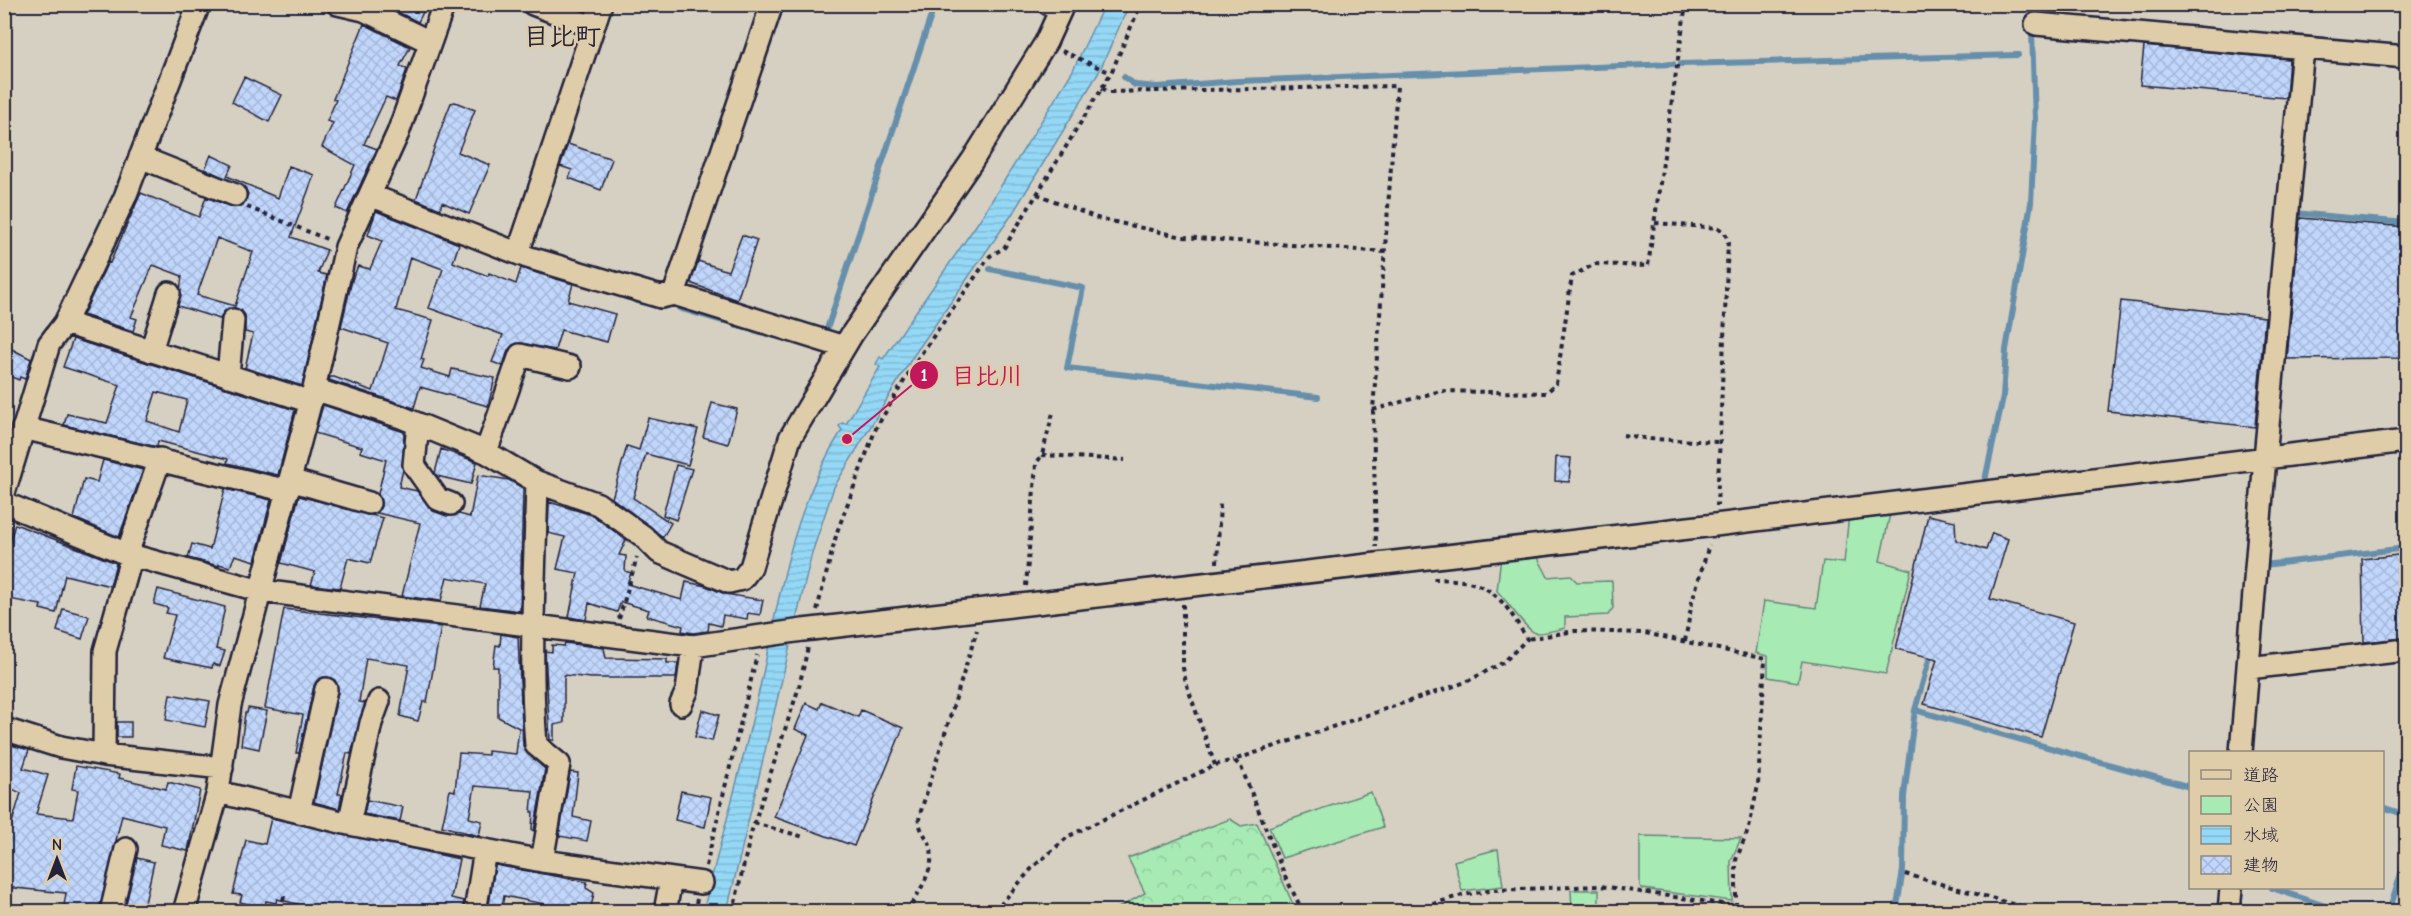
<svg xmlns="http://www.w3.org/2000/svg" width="2411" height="916" viewBox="0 0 2411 916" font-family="'Comic Neue','Klee One',sans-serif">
<defs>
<pattern id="forest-crowns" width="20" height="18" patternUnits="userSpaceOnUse" patternTransform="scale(1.5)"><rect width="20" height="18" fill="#a7eab4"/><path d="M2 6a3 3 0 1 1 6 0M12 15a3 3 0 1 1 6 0" fill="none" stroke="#8fc89c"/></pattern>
<pattern id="water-rules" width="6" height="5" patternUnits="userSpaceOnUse" patternTransform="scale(1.5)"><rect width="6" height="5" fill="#94d8f6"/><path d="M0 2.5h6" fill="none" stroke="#7fb9d4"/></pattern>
<pattern id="building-cross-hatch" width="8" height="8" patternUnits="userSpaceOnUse" patternTransform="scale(1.5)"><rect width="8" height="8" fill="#c0d6fb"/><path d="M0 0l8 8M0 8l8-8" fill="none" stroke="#a5b7d8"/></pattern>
</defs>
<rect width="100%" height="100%" fill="#d6d0c2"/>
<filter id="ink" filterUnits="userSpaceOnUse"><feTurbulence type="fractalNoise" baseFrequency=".0167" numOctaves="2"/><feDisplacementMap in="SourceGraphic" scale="12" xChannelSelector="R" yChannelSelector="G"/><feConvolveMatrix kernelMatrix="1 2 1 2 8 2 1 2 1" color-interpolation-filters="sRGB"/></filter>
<g filter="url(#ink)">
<path fill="#a7eab4" stroke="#648678" stroke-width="1.5" d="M1891 509 1880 561 1911 570 1886 674 1802 661 1798 682 1768 677V656L1756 653 1764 601 1816 608 1823 561 1844 563 1849 514Z
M1535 552 1548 577 1570 575 1577 582 1612 581 1613 608 1608 615 1565 617V628C1556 630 1545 633 1536 633 1527 632 1506 599 1497 591L1501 556Z
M1371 792 1383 827 1282 858 1269 827Z
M1640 836 1741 838 1731 861 1732 901 1643 889 1640 886Z
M1498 849 1503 886 1462 891 1454 861Z
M1571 890H1599V911H1572Z"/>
<path fill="url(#forest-crowns)" stroke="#648678" stroke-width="1.5" d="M1230 819 1241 826 1257 823 1296 911H1113L1145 893 1128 858Z"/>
<path fill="url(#water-rules)" stroke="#668fab" stroke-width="1.5" d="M1104 5H1129L1099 72 1011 216 912 358 834 487 812 553 727 911 703 912C724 826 750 740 767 654 783 575 798 499 842 430L839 426 842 423 846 424 880 367 876 364 880 357 883 359 979 221 1072 72Z"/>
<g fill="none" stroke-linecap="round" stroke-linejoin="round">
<path stroke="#668fab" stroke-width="6" d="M1681 64 2018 55
M1124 77 1135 85 1157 87 1238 81 1673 64
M2294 213 2406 223
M990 269 1083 288 1067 368 1318 397
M634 300 660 307
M679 308 723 321
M735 325 775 336
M826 332 935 4
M1985 480 2003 397 2006 350 2031 203 2035 120 2031 4
M2264 565 2406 548
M1915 710 2190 787
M2382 807 2406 815
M2272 888 2343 912
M1896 912 1903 870 1904 796 1915 710 1929 660
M2389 912 2406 858"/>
</g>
<path fill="url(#building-cross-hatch)" stroke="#22223b" stroke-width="1.5" fill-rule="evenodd" d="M388 4H409L423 12 418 22 387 7Z
M364 24 410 47 400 66 407 69 396 101 386 97 364 144 377 149 347 213 336 208 355 165 322 147 333 123 327 121 336 100 333 99Z
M2144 46 2289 59 2286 98 2140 85Z
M244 77 282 95 269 122 232 102Z
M455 102 475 110 458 152 490 165 469 214 442 202 440 209 416 199 443 123 451 103Z
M568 144 612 159 601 190 569 178 572 170 560 166Z
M211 155 232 165 227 176 278 198 289 166 314 175 291 237 327 250 318 273 327 275 302 386 245 368 253 334 245 332V315L241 310 228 308 220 319 178 306 182 276 153 265 131 317 137 319 133 331 83 315 108 262 110 263 141 193 199 217 206 197 231 207 243 205 248 194 245 187 205 169ZM217 238 253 252 235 306 197 295Z
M376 211 459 244 453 262 488 276 489 273 516 284 521 268 573 284 568 301 615 314 607 342 561 330 555 350 517 343 508 350 503 366 492 362 503 335 429 308 443 269 410 257 396 310 433 320 421 359 424 360 421 368 450 377 452 369 495 378 488 406 420 387 414 408 329 380 330 377H334L373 391 388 343 341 327 352 280 358 266 370 269 382 241 368 235Z
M2300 218 2406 227V358L2287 359Z
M742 235 757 240 737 300 693 284 691 282 698 261 728 271Z
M2121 301 2265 317 2255 427 2108 411Z
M73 339 295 410 278 475 227 463 228 459 158 441 157 447 64 425 67 414 107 423 120 385 63 367ZM156 392 187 400 179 432 147 421Z
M4 345 31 359 25 379 20 377 19 380 4 374Z
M712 403 737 409 728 444 703 437Z
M323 405 404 432 403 470 399 487 417 491 433 511 447 516 459 514 470 517 478 475 509 480 523 488 520 611 480 606 485 584 447 577 441 601 402 596 420 523 377 513 381 506 378 494 386 460 360 452 362 447 315 433Z
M648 418 698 429 688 465 646 454 633 498 671 523 663 537 612 498 627 446 639 450Z
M441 449 477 462 471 484 437 476 435 473Z
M1556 457 1571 458 1569 482 1555 481Z
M103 460 143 470 119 537 74 518 84 479 97 482Z
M676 465 692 469 676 520 663 515Z
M225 489 271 500 255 561 235 555 230 567 219 564V566L188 558 192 544 210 549Z
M299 496 383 518 370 563 348 558 340 588 311 585 315 572 281 563Z
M549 502 592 515 626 540 619 555 626 556 625 571 631 573 627 584 682 600 686 582 706 586 725 594 763 600 760 615 748 613 747 619 723 615 721 626 709 623 708 631 693 633 682 631 683 626 647 616 649 610 621 602 617 612 589 603 586 620 569 617 578 573 557 569 565 537 548 533Z
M1928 515 1955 521 1956 540 1986 550 1992 533 2008 539 1990 599 2074 622 2041 737 1924 704 1937 659 1896 649Z
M15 524 116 563 110 586 65 575 56 613 40 609 41 605 4 598V561Z
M2406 554V638L2364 642 2362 559Z
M158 589 225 607 216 649 225 651 220 666 213 664 212 668 163 658 175 615 166 613 168 608 154 604Z
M63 609 89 616 82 639 57 631Z
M284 609 441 627 427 702H423L418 721 400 716 409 665 366 658 359 702 365 703 351 754 347 753 338 794H342L339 809 314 802 338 692 335 680 323 677 314 686 299 753H296L303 715 265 708Z
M501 634 518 637 523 746 528 754 545 769 534 831 532 830 533 812H531L533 791 475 786 469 818 482 821 479 836 442 826 450 790 455 791 459 753 488 755V751L516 754 519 728 498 717V667H493L496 645 500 646Z
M565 643 604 648 606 658 667 659V663H678L676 678H591L564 675V723L554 725V740H550L545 651 552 652V645L564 646Z
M170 694 210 701 205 727 166 720Z
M822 702 858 717 861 710 903 728 854 846 774 817 808 735 795 729 806 703 819 709Z
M248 708 267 711 259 749 241 745 245 713H247Z
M702 710 719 715 712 741 695 737Z
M117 722H131V737H117Z
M4 743 29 750 23 768 48 775 36 814 73 818 78 790 72 789 76 766 120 774 119 778 166 789 168 782 200 790 188 851 161 845 165 826 122 815 99 912H63L66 893 4 887V836H8L21 793 4 786Z
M570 772 578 773 573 817 591 821 587 841 559 836Z
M681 791 711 797 705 827 675 820Z
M367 800 403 807 400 821 364 814Z
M271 818 459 859 451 898 464 901 462 912H329L277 899 276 903 266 901 265 908 240 902 242 895 233 894 246 840 265 844Z
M137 858 154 862 143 912 126 908 124 912Z
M495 865 587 882 586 888 594 893 590 912H542L544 904 504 896 501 912H488Z"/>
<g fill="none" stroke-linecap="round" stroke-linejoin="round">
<g stroke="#22223b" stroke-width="26">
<path id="minor" d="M338 4 364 10 430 42
M533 4 593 27
M2036 24 2406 57
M140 157 235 195
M370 195 527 257 661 297 674 294 844 347
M518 253 601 4
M674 294 772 4
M65 323 125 197 199 4
M151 351 169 293
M228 376 233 320
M314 389 401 417 486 452 537 482 598 504 643 536 659 552 729 582 742 579 751 567 790 438 852 334 972 161 1046 42 1061 9 1049 4
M418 424 414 465 438 499 451 504
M23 428 288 491
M486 452 520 355 570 367
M290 480 369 503
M537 482C535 570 529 657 536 745L559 764 542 861
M4 493 49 344 65 323 311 402
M4 503 127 554 261 591 693 646 803 630 1715 525 2406 441
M127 554 160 459
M2248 668 2406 650
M681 704 687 691 693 646
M4 729 61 747 104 755 222 768
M2241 752 2265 458 2303 48
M104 755 105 651 132 555
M218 792 349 824 542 861 702 883
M299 812 326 689
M349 824 371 723 379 701
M111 912 126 849
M184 912 218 792 230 705 314 389 346 247 398 133 444 4
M475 912 485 850
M665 912 671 879
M2229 912 2231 888"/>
</g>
<path stroke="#22223b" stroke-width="4" stroke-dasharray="4.5 4.5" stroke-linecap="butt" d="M1062 51 1111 73
M1102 88 1109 92 1397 86 1373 410 1376 547
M1037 194 1097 218 1183 237 1385 252
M247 207 329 240
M1655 223 1718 228 1725 233 1728 242 1717 506
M1373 410 1440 391 1546 393 1556 384 1572 276 1595 264 1648 266 1686 4
M1623 435 1650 439 1720 442
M1042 455 1125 460
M1217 563 1220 504
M1026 586 1036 464 1042 455 1053 413
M1183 604V668L1186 683 1215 765
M817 610 837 532 876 428 916 361 990 256 1004 248 1111 73 1141 4
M619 619 637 557
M1685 641 1692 602 1709 545
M754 823 804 837
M706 866 757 655
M1905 874 2041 912
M281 909 285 892
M250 912 251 907
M267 912 276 908 290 910
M694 912 697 899
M733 912 751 833 799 687 808 647
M907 912C917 895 935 870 931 849 928 835 916 830 920 814L977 630
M994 912 1033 867 1069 836 1215 765 1234 760
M1303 912 1285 876 1241 767 1234 760 1466 682 1504 662 1527 639C1498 590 1487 579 1430 579
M1407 912 1462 895 1495 890 1600 886 1736 906V860L1749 828 1758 785 1765 659 1645 633 1575 631 1527 639"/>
<use href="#minor" stroke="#dfcdaa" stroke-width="21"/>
</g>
</g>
<g text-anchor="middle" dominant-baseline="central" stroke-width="5" stroke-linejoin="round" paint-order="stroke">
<g font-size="26" font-weight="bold" fill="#22223b" stroke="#dfcdaa">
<text x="562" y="37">目比町</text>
</g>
</g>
<path fill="none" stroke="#c2185b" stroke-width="2" d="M847 439L924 375"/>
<g fill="#c2185b" stroke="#dfcdaa" stroke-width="2">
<circle cx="847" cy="439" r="6"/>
<circle cx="924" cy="375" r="15"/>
</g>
<g font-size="18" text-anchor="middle" font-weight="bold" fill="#fff">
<text x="924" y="381">1</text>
</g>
<g font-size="24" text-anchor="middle" font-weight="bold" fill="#c2185b" stroke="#dfcdaa" stroke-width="5" stroke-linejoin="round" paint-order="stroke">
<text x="987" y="384">目比川</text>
</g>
<rect width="2411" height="916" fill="none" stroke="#dfcdaa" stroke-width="24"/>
<rect x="12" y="12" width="2387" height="892" fill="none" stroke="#22223b" stroke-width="2" filter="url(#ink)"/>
<rect x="2189" y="751" width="195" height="138" fill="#dfcdaa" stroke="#93897e" stroke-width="1.5"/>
<rect x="2201" y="770" width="30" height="9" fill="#dfcdaa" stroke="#93897e" stroke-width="1.5"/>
<text x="2243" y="781" font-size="18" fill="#22223b">道路</text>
<rect x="2201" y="796" width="30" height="18" fill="#a7eab4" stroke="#93897e" stroke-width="1.5"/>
<text x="2243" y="811" font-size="18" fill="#22223b">公園</text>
<rect x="2201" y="826" width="30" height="18" fill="url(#water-rules)" stroke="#93897e" stroke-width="1.5"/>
<text x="2243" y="841" font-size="18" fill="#22223b">水域</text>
<rect x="2201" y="856" width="30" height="18" fill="url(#building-cross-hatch)" stroke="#93897e" stroke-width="1.5"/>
<text x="2243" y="871" font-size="18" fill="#22223b">建物</text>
<g transform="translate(57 859)" stroke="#dfcdaa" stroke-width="4.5" paint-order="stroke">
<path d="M0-4.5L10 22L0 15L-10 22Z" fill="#22223b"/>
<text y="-9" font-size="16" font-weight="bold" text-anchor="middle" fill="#22223b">N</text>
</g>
</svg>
